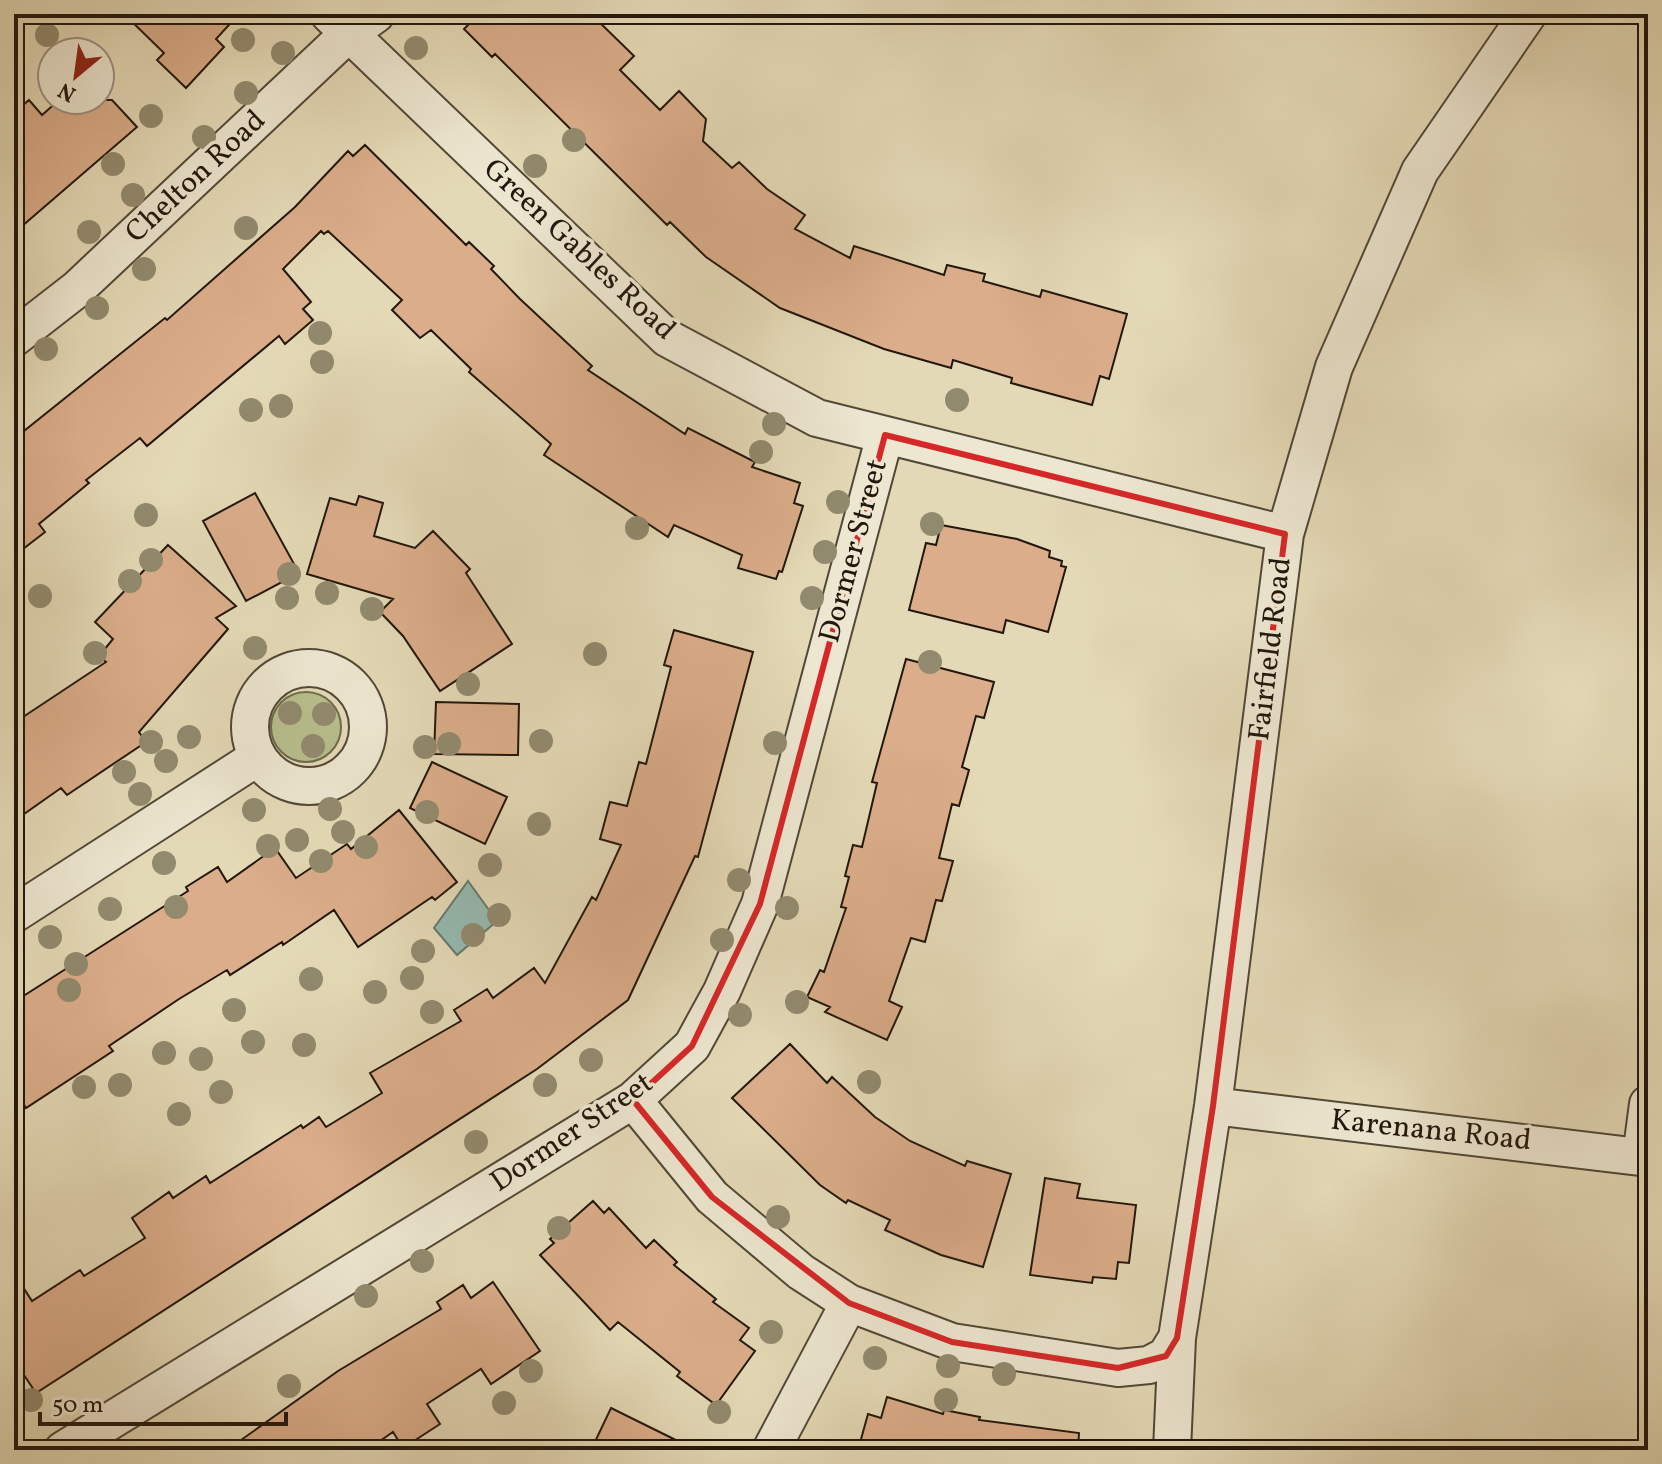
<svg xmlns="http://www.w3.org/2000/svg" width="1662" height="1464" viewBox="0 0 1662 1464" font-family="Vollkorn,serif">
<rect width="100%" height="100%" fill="#e4d9b6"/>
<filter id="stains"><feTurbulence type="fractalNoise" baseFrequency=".0025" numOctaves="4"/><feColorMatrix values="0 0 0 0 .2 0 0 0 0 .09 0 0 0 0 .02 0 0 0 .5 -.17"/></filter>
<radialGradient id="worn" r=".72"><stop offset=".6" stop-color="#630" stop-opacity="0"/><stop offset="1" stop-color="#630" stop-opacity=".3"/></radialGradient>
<path fill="#b7be8c" stroke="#6c6a4c" stroke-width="2" d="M271 727a35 35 0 1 1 70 0a35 35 0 1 1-70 0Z"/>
<path fill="#95bab1" stroke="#67796f" stroke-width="2" d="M468 881 497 921 457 955 434 928Z"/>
<path fill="#dbad8a" stroke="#22170d" stroke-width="2" d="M124 14H239L216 39 224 47 186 88 157 60 164 53Z
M479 14H591L634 56 620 70 660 110 679 91 706 119 703 141 732 168 739 162 767 189 805 215 795 229 850 258 854 246 944 275 947 265 985 274 983 281 1040 297 1042 290 1127 314 1109 379 1100 376 1092 405 1011 383 1012 378 953 360 951 368 884 349 780 308 706 257 670 222 667 225 495 54 492 57 464 29Z
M29 100 42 115 59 100H112L137 127 14 233V113Z
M365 145 466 245 469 242 494 266 491 269 520 299 592 366 588 370 685 434 688 428 755 462 752 467 800 483 794 503 803 506 782 572 779 571 776 579 738 568 742 555 674 525 668 537 544 455 551 444 469 372 471 369 431 330 420 338 392 310 402 300 328 231 324 234 321 231 283 269 311 302 303 309 313 320 285 344 279 336 147 446 140 438 86 480 89 483 39 524 45 532 14 556V439L165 318 167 320 295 207 348 151 353 156Z
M255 493 299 573 246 601 203 521Z
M359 496 383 503 374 536 415 548 433 531 470 569 466 573 512 644 440 691 403 636 380 612 393 599 307 574 330 498 356 505Z
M941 525 1017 539 1050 551 1049 557 1062 561 1061 566 1066 567 1048 632 1006 620 1003 633 909 610 926 543 936 545Z
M168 545 236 606 216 618 228 629 139 732 146 742 67 795 61 788 14 821V723L106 662 99 656 113 639 95 622Z
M674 630 753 652 698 857 695 856 628 1000 537 1069 36 1393 14 1360V1273L32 1301 80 1270 84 1276 145 1238 132 1218 169 1192 173 1198 206 1176 210 1183 301 1125 303 1128 319 1117 326 1127 382 1093 370 1073 461 1021 454 1010 487 989 493 998 534 968 545 983 592 897 596 900 621 845 600 839 610 802 627 806 639 762 646 764 671 667 664 665Z
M906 659 994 682 984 718 976 716 962 767 969 770 959 806 952 804 939 858 953 861 942 901 936 900 925 942 911 938 889 1001 902 1007 887 1040 825 1012 830 1007 807 997 820 970 824 972 846 908 841 907 849 877 845 876 853 845 862 847 877 783 872 782Z
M436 702 519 704 518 755 434 754Z
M432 762 507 797 485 844 410 808Z
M399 810 457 882 435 900 432 897 358 947 334 910 283 945 282 942 230 975 227 970 179 999 109 1046 113 1051 26 1108 14 1089V1002L188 891 186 887 218 867 227 882 275 848 296 878 347 844 351 849Z
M790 1044 827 1083 832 1077 875 1117 910 1141 965 1166 967 1161 1011 1174 983 1267 941 1255 885 1230 890 1220 848 1200 846 1203 820 1185 732 1098Z
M1045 1178 1080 1184 1077 1198 1136 1205 1129 1263 1118 1262 1116 1279 1093 1277 1092 1283 1030 1275Z
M593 1201 604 1213 609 1208 646 1248 654 1240 677 1262 674 1265 716 1299 713 1302 749 1328 740 1340 755 1351 716 1405 677 1376 680 1372 618 1322 610 1330 540 1255 554 1243 550 1239Z
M493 1282 540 1351 491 1384 481 1369 427 1404 440 1424 403 1448 393 1432 367 1450H227L338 1371 441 1309 437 1302 463 1285 471 1298Z
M887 1397 943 1414 944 1410 980 1417 979 1420 1079 1433 1078 1450H858L868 1414 881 1418Z
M611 1408 696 1450H591Z"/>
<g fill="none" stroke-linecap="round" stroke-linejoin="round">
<g stroke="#524837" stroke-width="40">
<path id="minor" d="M329 14 667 338 817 418 1285 534
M14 338 77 289 348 34 376 14
M250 727a59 59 0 1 1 118 0a59 59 0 1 1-118 0Z
M14 914 258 757
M633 1100 712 1197 801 1272 849 1303 952 1342 1118 1368 1149 1365 1166 1356 1177 1338 1213 1106 1285 534 1334 367 1420 171 1528 14
M1213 1106 1648 1158
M1641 1157 1648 1104
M63 1450 633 1100 692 1046 722 991 760 904 885 435
M771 1450 849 1303
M1172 1450 1177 1338"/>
</g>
<use href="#minor" stroke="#ede6d0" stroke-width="36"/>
</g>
<g fill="#928a6e">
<circle cx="47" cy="35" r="12"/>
<circle cx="243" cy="40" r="12"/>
<circle cx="416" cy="48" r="12"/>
<circle cx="283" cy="53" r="12"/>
<circle cx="246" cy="93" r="12"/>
<circle cx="151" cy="116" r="12"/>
<circle cx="204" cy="137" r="12"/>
<circle cx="574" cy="140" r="12"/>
<circle cx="113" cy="164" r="12"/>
<circle cx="535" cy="166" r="12"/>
<circle cx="133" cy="195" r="12"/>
<circle cx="246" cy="228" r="12"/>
<circle cx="89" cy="232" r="12"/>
<circle cx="144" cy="269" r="12"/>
<circle cx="97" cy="308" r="12"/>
<circle cx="320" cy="333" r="12"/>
<circle cx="46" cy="349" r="12"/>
<circle cx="322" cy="362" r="12"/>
<circle cx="957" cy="400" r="12"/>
<circle cx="281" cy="406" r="12"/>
<circle cx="251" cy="410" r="12"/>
<circle cx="774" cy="424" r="12"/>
<circle cx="761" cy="452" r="12"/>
<circle cx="838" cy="502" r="12"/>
<circle cx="146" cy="515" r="12"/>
<circle cx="932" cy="524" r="12"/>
<circle cx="637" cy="528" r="12"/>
<circle cx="825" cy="552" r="12"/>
<circle cx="151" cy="560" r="12"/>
<circle cx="289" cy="574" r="12"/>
<circle cx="130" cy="581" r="12"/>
<circle cx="327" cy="593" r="12"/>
<circle cx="40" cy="596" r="12"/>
<circle cx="287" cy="598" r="12"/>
<circle cx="812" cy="598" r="12"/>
<circle cx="372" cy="609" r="12"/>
<circle cx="255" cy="648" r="12"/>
<circle cx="95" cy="653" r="12"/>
<circle cx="595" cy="654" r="12"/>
<circle cx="930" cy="662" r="12"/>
<circle cx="468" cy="684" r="12"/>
<circle cx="290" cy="713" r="12"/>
<circle cx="324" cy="714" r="12"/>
<circle cx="189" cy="737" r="12"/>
<circle cx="541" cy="741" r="12"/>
<circle cx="151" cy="742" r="12"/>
<circle cx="775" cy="743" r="12"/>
<circle cx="449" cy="744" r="12"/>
<circle cx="313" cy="746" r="12"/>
<circle cx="425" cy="747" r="12"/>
<circle cx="166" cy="761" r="12"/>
<circle cx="124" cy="772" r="12"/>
<circle cx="140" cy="794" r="12"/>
<circle cx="330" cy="809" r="12"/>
<circle cx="254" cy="810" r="12"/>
<circle cx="427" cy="812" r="12"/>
<circle cx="539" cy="824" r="12"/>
<circle cx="343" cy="832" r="12"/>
<circle cx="297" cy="840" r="12"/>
<circle cx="268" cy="846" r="12"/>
<circle cx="366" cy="847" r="12"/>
<circle cx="321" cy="861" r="12"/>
<circle cx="164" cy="863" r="12"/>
<circle cx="490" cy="865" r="12"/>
<circle cx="739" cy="880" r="12"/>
<circle cx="176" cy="907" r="12"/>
<circle cx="787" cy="908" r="12"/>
<circle cx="110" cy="909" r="12"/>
<circle cx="499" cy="915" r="12"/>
<circle cx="473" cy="935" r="12"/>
<circle cx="50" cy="937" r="12"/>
<circle cx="722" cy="940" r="12"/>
<circle cx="423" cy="951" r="12"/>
<circle cx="76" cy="964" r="12"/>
<circle cx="412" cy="978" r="12"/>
<circle cx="311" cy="979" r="12"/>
<circle cx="69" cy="990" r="12"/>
<circle cx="375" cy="992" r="12"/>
<circle cx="797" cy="1002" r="12"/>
<circle cx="234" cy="1010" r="12"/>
<circle cx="432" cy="1012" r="12"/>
<circle cx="740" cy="1015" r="12"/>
<circle cx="253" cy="1042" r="12"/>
<circle cx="304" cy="1045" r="12"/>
<circle cx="164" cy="1053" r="12"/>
<circle cx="201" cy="1059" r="12"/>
<circle cx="591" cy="1060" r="12"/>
<circle cx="869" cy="1082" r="12"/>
<circle cx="120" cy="1085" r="12"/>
<circle cx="545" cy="1085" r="12"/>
<circle cx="84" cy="1087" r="12"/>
<circle cx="221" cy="1092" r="12"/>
<circle cx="179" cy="1114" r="12"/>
<circle cx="476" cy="1142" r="12"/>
<circle cx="778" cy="1217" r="12"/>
<circle cx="559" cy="1228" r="12"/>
<circle cx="422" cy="1261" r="12"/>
<circle cx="366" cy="1296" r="12"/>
<circle cx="771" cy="1332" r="12"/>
<circle cx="875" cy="1358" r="12"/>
<circle cx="948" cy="1366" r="12"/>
<circle cx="531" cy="1371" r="12"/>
<circle cx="1004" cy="1374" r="12"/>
<circle cx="289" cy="1386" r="12"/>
<circle cx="31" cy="1400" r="12"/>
<circle cx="946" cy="1400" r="12"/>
<circle cx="504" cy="1403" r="12"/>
<circle cx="719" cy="1412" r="12"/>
</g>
<path fill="none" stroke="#d62828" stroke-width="6" stroke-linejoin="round" d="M885 435 1285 534 1213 1106 1177 1338 1166 1356 1118 1368 952 1342 849 1303 712 1197 633 1100 692 1046 760 904Z"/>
<g text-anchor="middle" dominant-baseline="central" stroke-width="7" stroke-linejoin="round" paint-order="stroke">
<g font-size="30" fill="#22170d" stroke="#ede6d0">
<text transform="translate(196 177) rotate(-43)">Chelton Road</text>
<text transform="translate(579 250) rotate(43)">Green Gables Road</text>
<text transform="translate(854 551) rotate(-75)">Dormer Street</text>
<text transform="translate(1271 649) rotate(-83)">Fairfield Road</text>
<text transform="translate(1431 1131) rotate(6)">Karenana Road</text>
<text transform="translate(572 1133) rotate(-34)">Dormer Street</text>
</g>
</g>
<rect width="1662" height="1464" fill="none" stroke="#e4d9b6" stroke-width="48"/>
<rect x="16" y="16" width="1630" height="1432" fill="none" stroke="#22170d" stroke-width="4"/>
<rect x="24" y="24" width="1614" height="1416" fill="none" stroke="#22170d" stroke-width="2"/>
<g transform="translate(76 76) rotate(209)"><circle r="38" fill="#ede6d0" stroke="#9c9382" stroke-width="2"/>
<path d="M0-6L14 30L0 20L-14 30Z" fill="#8f2418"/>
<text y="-12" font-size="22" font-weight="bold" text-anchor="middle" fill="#22170d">N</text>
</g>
<path d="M40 1412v12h246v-12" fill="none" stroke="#22170d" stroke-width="4"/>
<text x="52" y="1412" font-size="24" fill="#22170d" stroke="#ede6d0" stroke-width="6" paint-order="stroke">50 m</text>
<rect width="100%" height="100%" filter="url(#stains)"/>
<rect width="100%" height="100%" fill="url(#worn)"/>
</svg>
